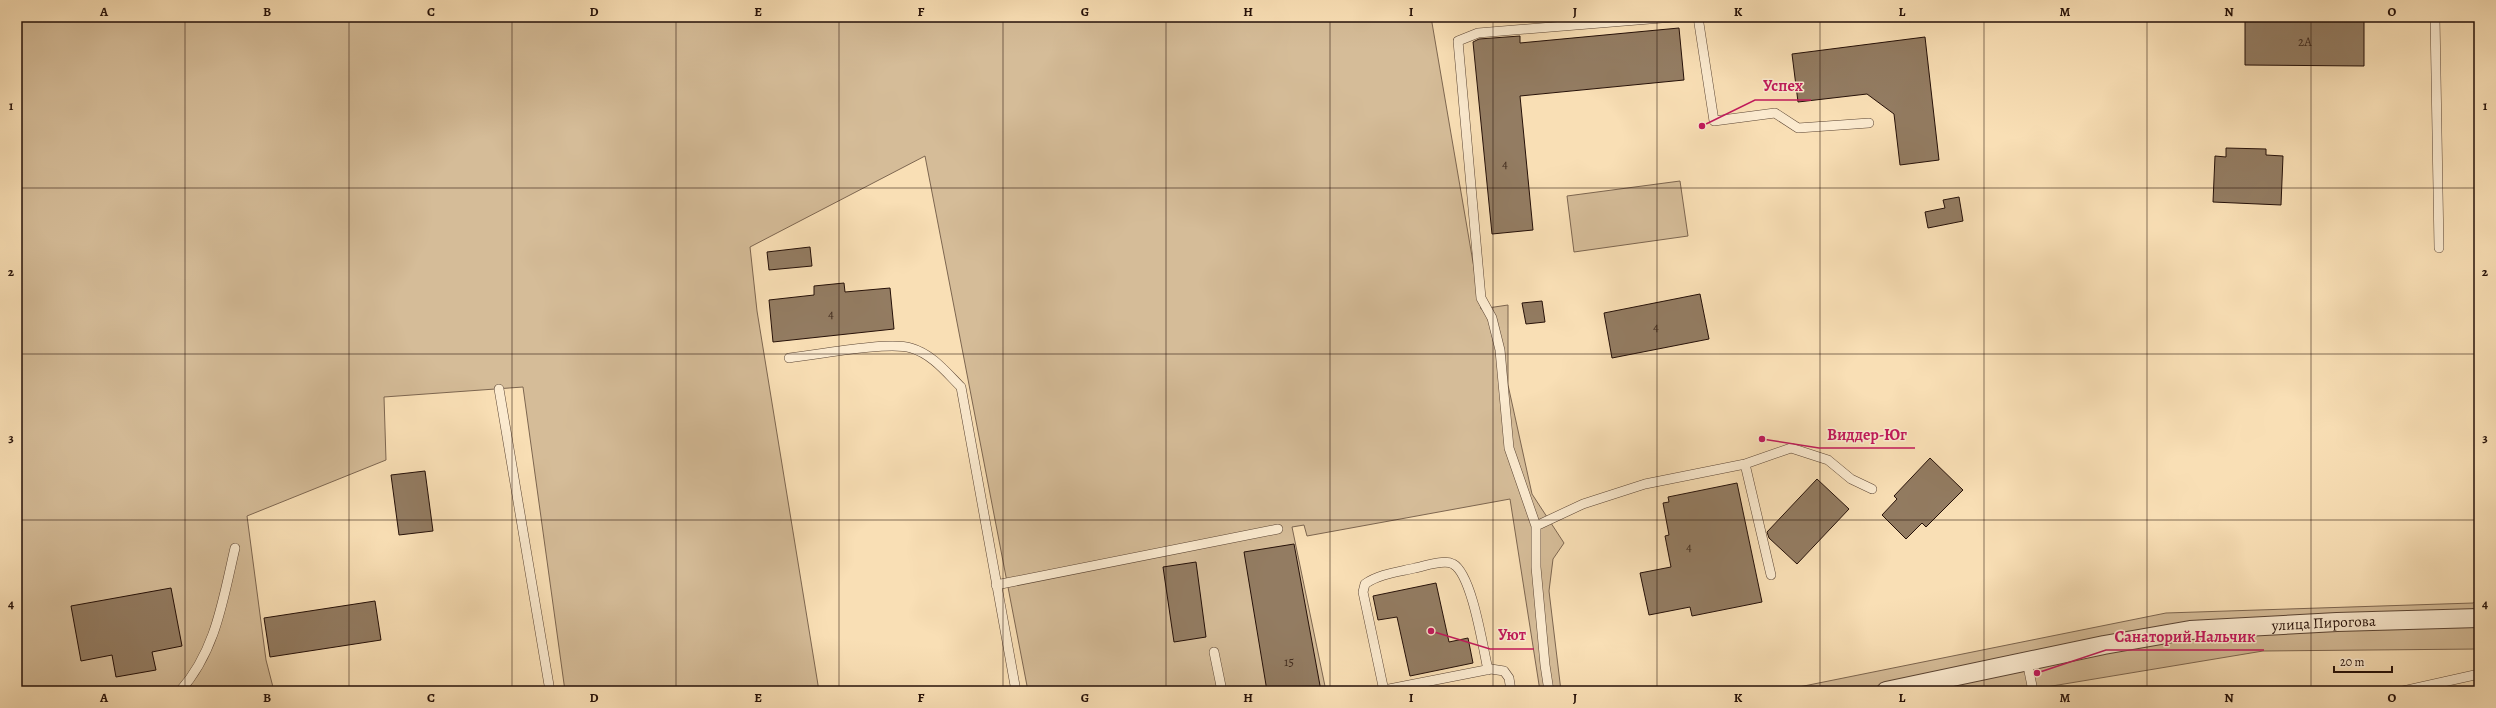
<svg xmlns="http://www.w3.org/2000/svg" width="2496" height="708" viewBox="0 0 2496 708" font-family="Alegreya,serif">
<rect width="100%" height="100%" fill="#f9dfb5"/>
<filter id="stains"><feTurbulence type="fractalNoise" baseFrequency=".005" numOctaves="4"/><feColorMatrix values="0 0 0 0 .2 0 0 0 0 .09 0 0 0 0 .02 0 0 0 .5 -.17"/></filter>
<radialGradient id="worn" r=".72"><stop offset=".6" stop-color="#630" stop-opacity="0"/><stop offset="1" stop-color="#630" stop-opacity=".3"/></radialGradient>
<path fill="#d5bc98" stroke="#7d6650" d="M17 17H1431L1481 309 1508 305V385L1532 494 1564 543 1553 559 1549 591 1561 691H1540L1510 499 1307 536 1304 525 1292 527 1326 691H1028L925 156 750 247 757 311 819 691H565L523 387 384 397 386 460 247 516 266 660 274 691H17Z
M1680 181 1688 236 1574 252 1567 196Z
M2479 599V649L2263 651 2022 691H1779L2166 613 2473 603Z"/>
<path fill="#937c62" stroke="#251008" d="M2245 17H2364V66L2245 65Z
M1679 28 1684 80 1520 96 1533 230 1492 234 1473 42 1479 39 1520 36V43Z
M1925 37 1939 160 1900 165 1894 114 1867 94 1798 102 1792 54Z
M2226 148 2266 149V155L2283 156 2281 205 2213 202 2215 156 2226 157Z
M1959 197 1963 221 1928 228 1925 212 1945 208 1943 200Z
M810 247 812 266 769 270 767 252Z
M844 283 845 292 890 288 894 329 773 342 769 300 814 295V286Z
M1700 294 1709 339 1612 358 1604 313Z
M1542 301 1545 322 1526 324 1522 303Z
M1930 458 1963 490 1926 527 1922 523 1906 539 1882 515 1897 499 1894 496Z
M425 471 433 531 399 535 391 475Z
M1817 479 1849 509 1797 564 1769 538 1767 532Z
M1737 483 1762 602 1692 616 1690 607 1649 615 1640 573 1671 567 1665 536 1669 535 1663 503 1669 502 1668 497Z
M1294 544 1321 691H1267L1244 552Z
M1196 562 1206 637 1174 642 1163 567Z
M1436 583 1449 642 1468 638 1473 663 1410 676 1397 617 1378 620 1373 596Z
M171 588 182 646 152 652 156 670 116 677 112 655 81 661 71 606Z
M375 601 381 640 270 657 264 618Z"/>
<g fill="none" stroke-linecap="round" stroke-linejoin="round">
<g stroke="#5a4433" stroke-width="10">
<path id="lane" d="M1698 17 1714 121 1775 113 1798 128 1869 123
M2435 17 2439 248
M789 358C816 355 888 341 911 348 932 354 946 372 961 387L1016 691
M499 389 550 691
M1745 464 1771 575
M1536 526 1583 504 1645 484 1745 464 1791 448 1828 460 1851 479 1872 489
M996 585 1278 529
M1214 652 1222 691
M2027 661 2033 691
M1384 690 1491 669 1504 671 1509 678 1511 691
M180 691C216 651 223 599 235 548
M1384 691 1363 592 1365 584C1379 574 1398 572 1415 568 1425 566 1444 559 1453 564 1472 574 1483 648 1488 670
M1549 691 1545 665 1536 567V526L1509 448 1500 350 1492 318 1481 298 1458 41 1478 33 1674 17
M2403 691 2479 674"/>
</g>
<g stroke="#5a4433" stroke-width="20">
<g id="street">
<path id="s1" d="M1886 691 2104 645 2190 630 2337 622 2479 618"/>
</g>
</g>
<use href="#lane" stroke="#fbeacf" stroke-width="9"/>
<use href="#street" stroke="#fbeacf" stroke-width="18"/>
</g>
<path fill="none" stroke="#251008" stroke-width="1" stroke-opacity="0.55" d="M185 17V691M349 17V691M512 17V691M676 17V691M839 17V691M1003 17V691M1166 17V691M1330 17V691M1493 17V691M1657 17V691M1820 17V691M1984 17V691M2147 17V691M2311 17V691M17 188H2479M17 354H2479M17 520H2479"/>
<g text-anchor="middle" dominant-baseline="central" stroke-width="3" stroke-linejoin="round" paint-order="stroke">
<g font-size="13" fill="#402b1e">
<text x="2305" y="41">2А</text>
<text x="1505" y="163">4</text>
<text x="831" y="313">4</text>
<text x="1656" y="326">4</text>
<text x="1689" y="546">4</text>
<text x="1289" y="661">15</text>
</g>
<g font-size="15" fill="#251008" stroke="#fbeacf">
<text stroke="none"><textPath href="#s1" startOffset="444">улица Пирогова</textPath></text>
</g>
</g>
<path fill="none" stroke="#c2185b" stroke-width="1.5" d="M1702 126L1755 100H1811M1762 439L1819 448H1915M1431 631L1490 649H1534M2037 673L2106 650H2264"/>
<g fill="#c2185b" stroke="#fbeacf" stroke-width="1.5">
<circle cx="1702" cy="126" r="4"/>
<circle cx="1762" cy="439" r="4"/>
<circle cx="1431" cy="631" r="4"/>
<circle cx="2037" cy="673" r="4"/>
</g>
<g font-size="16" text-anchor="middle" font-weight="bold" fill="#c2185b" stroke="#fbeacf" stroke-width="3" stroke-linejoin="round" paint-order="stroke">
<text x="1783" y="91">Успех</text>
<text x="1867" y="440">Виддер-Юг</text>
<text x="1512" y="640">Уют</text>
<text x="2185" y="642">Санаторий Нальчик</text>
</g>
<rect width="2496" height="708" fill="none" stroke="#f9dfb5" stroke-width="44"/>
<path d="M2334 666v6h58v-6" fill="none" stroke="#251008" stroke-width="2"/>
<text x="2340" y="666" font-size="12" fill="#251008" stroke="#fbeacf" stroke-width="3" paint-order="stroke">20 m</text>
<rect x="22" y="22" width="2452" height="664" fill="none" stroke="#251008" stroke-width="1.5"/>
<g font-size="13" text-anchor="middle" font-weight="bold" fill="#251008">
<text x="104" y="16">A</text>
<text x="267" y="16">B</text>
<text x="431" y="16">C</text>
<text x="594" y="16">D</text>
<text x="758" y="16">E</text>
<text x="921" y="16">F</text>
<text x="1085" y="16">G</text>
<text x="1248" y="16">H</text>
<text x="1411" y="16">I</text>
<text x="1575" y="16">J</text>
<text x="1738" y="16">K</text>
<text x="1902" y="16">L</text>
<text x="2065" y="16">M</text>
<text x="2229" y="16">N</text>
<text x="2392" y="16">O</text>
<text x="11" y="110">1</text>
<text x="2485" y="110">1</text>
<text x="11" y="276">2</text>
<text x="2485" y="276">2</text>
<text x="11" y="442">3</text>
<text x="2485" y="442">3</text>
<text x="11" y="608">4</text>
<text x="2485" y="608">4</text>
<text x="104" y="702">A</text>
<text x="267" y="702">B</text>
<text x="431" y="702">C</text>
<text x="594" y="702">D</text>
<text x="758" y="702">E</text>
<text x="921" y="702">F</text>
<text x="1085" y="702">G</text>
<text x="1248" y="702">H</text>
<text x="1411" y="702">I</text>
<text x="1575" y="702">J</text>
<text x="1738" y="702">K</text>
<text x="1902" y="702">L</text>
<text x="2065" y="702">M</text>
<text x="2229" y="702">N</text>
<text x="2392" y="702">O</text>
</g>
<rect width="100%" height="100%" filter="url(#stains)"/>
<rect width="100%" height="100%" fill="url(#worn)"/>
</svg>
